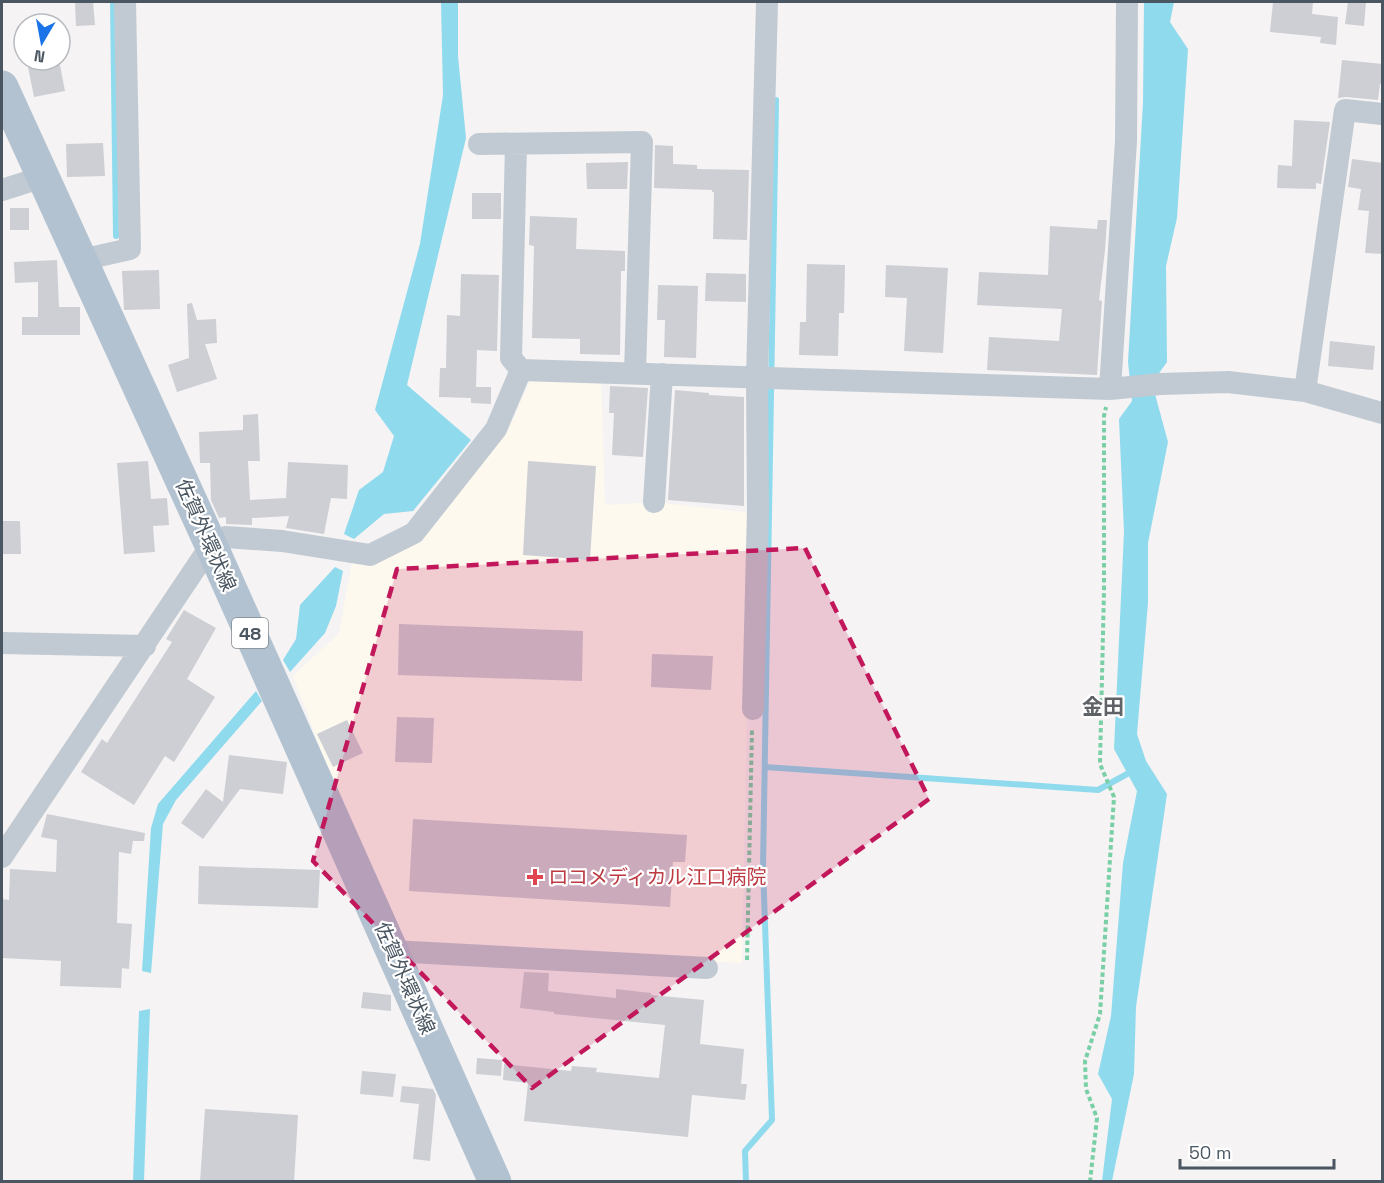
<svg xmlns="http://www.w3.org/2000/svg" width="1384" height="1183" viewBox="0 0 1384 1183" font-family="'Space Grotesk','Noto Sans JP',sans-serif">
<rect width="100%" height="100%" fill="#f5f3f3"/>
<path fill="#fdf9ef" d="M532 377 601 381 605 505 654 502 751 513 742 963 403 943 333 782 293 676 339 633 352 562 421 540 507 433Z"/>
<path fill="#90daee" d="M441 2H458V56L466 138 407 385 471 440 413 511 384 514 354 539 344 534 359 490 383 472 394 436 375 410 420 244 443 95Z
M1144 2H1174L1170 22 1188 49 1177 218 1166 266 1167 362 1152 383 1168 442 1148 543V603L1137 734 1146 761 1167 794 1136 1007 1134 1074 1112 1181H1102L1112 1099 1098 1074 1111 1016 1123 863 1137 791 1114 749 1124 532 1119 419 1132 401 1128 362 1143 102Z
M335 567 343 571 336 606 325 633 290 672 283 660 296 639 300 605Z
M256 691 262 701 176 800 163 824 151 973 142 971 151 828 158 804Z
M150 1009 144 1181H133L139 1011Z"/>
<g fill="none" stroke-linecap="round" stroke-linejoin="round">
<path stroke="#90daee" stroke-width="6" d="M113 2 116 236
M765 767 1098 790 1127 774
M746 1182 745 1151 772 1120 763 867 776 100"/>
</g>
<path fill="#cdcfd5" d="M75 2H93L95 25 76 26Z
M1273 2H1313L1312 14 1338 17 1336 45 1320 43 1321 37 1270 32Z
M1348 2H1366L1364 26 1345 24Z
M59 60 65 91 34 97 28 67Z
M1342 60 1383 64V84H1380L1378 100 1346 97 1338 98Z
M1294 120 1330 122 1321 184 1316 183V189L1277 188 1278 165 1292 166Z
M103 143 105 176 67 177 66 144Z
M655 145 673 146V164L697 165V169L749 170 747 240 713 239 714 192H712V190L654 188Z
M1352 159 1383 163V254L1365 253 1369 211 1358 210 1361 189 1348 187Z
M628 162 627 189H587L586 163Z
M472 193H501V219H472Z
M10 208H29V230H10Z
M530 216 577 218 576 249 625 251V271H621L620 355 580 354V339L532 338 534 246 529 245Z
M1098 220H1107L1105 250 1099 300 1102 301 1097 375 987 370 989 337 1059 341 1062 309 977 305 979 272 1048 275 1050 226 1097 229Z
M57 260 59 307H80V335H22V317H38V282L15 283 14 262Z
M807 264 845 265 844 313H839L838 356 799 355 800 322H806Z
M886 265 948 268 943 353 904 351 907 298 885 297Z
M159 270 160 309 124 310 122 271Z
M706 273 746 274V302L705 301Z
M461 274 499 275 497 351 477 350 476 387H491V404L471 403V398L439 397 440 368H446L447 315 460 316Z
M658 285 698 286 696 358 664 357 665 320H657Z
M192 303 197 320 216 319 217 343 205 344 217 379 177 392 168 365 189 358 187 304Z
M1330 341 1375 346 1373 370 1328 366Z
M610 386 648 388 643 457 612 455 614 413H609Z
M675 390 709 393V395L744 397V506L668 500Z
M258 414 260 461H248L250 500 286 498 288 462 348 465 347 499 331 498 324 534 286 528 289 516 252 518V525L226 524V517L219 518 211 500 210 463H200L199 432 243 430V415Z
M148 461 151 499 167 498 169 525 153 526 155 552 124 554 117 463Z
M528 461 596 466 590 560 523 555Z
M2 521H20L21 554H2Z
M184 610 216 628 187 679 215 697 174 762 165 756 134 805 81 772 102 739 107 743 172 642 166 639Z
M399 624 583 631 582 681 398 675Z
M652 654 713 656 711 690 651 687Z
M397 717 434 718 432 763 395 762Z
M347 720 363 753 333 767 317 734Z
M229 755 287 762 283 794 240 789 203 839 181 823 206 789 223 802Z
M47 814 145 833 144 841H133L131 854 119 852 117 923 132 924 129 969 122 968 121 988 60 986 61 961 2 958V899L9 900 10 869 56 872 57 840 41 837Z
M413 819 687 835 685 862H673L670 907 409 891Z
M199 866 320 870 318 908 198 904Z
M524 972 549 973 548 991 616 998V989L651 993V995L704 1000 700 1044 744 1049 741 1084H747L745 1100 692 1095 688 1137 524 1121 528 1083 503 1080 504 1064 571 1071 572 1066 597 1068 596 1072 659 1078 665 1025 554 1014V1012L520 1008Z
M363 992 391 995V1011L361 1008Z
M477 1058 502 1060 501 1076 476 1074Z
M362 1071 396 1074 393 1097 360 1094Z
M402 1086 433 1089 436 1095 430 1161 413 1159 419 1104 400 1102Z
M205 1109 298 1115 294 1182H200Z"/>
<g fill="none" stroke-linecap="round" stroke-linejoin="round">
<path stroke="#7ad0a6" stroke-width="4" stroke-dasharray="4.5 3" stroke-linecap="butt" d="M747 960 752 730
M1090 1182 1097 1118 1086 1089 1085 1061 1100 1014 1114 797 1100 764 1104 590V416L1106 407"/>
<path stroke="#c1cad2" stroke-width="22" d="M479 144 642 142 635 373
M516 144 511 358 521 370
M2 190 43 177
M81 260 130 249 125 2
M1110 389 1126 141 1127 2
M1305 391 1345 110 1382 114
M654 502 662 374
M2 643 145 646
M753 709 758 510 757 378 767 2
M2 857 211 545 226 537 282 541 370 555 414 533 496 429 521 370 1110 389 1160 384 1228 382 1305 391 1382 413
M392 951 707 968"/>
<path stroke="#b3c2d1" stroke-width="33" d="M2 87 211 545 495 1182"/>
</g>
<path fill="#c2185b" fill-opacity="0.2" stroke="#c2185b" stroke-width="4.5" stroke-dasharray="12 8" stroke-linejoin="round" d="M805 548 929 799 532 1088 313 861 397 569Z"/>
<path fill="#e0444e" stroke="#fff" stroke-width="2" d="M532 868h6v6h6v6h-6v6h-6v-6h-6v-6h6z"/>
<g text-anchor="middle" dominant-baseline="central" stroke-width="4.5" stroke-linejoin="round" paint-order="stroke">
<rect fill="#fff" stroke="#808990" stroke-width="1.5" x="232" y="618" width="36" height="30" rx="4.5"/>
<g font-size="18" font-weight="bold" fill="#4a5661">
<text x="250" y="633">48</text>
</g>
<g font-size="20" fill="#4a5661" stroke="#fff">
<text transform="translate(206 535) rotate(66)">佐賀外環状線</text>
<text transform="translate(405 978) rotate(66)">佐賀外環状線</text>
</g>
<g font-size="20" fill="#be3a42" stroke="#fff" text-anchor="start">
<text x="548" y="877">ロコメディカル江口病院</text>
</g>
<g font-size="21" font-weight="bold" fill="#5f6368" stroke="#fff">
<text x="1103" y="706">金田</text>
</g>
</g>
<rect width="1384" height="1183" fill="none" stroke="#4a5661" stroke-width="6"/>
<g transform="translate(42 42) rotate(190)"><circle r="28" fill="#ffffff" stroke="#b7bbc0" stroke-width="1.5"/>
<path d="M0-4.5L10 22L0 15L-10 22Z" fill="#1a73e8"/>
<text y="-9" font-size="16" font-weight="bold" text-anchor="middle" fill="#4a5661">N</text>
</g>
<path d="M1180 1159v9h154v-9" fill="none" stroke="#4a5661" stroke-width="3"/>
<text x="1189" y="1159" font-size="18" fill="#4a5661" stroke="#ffffff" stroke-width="4.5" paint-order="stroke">50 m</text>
</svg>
